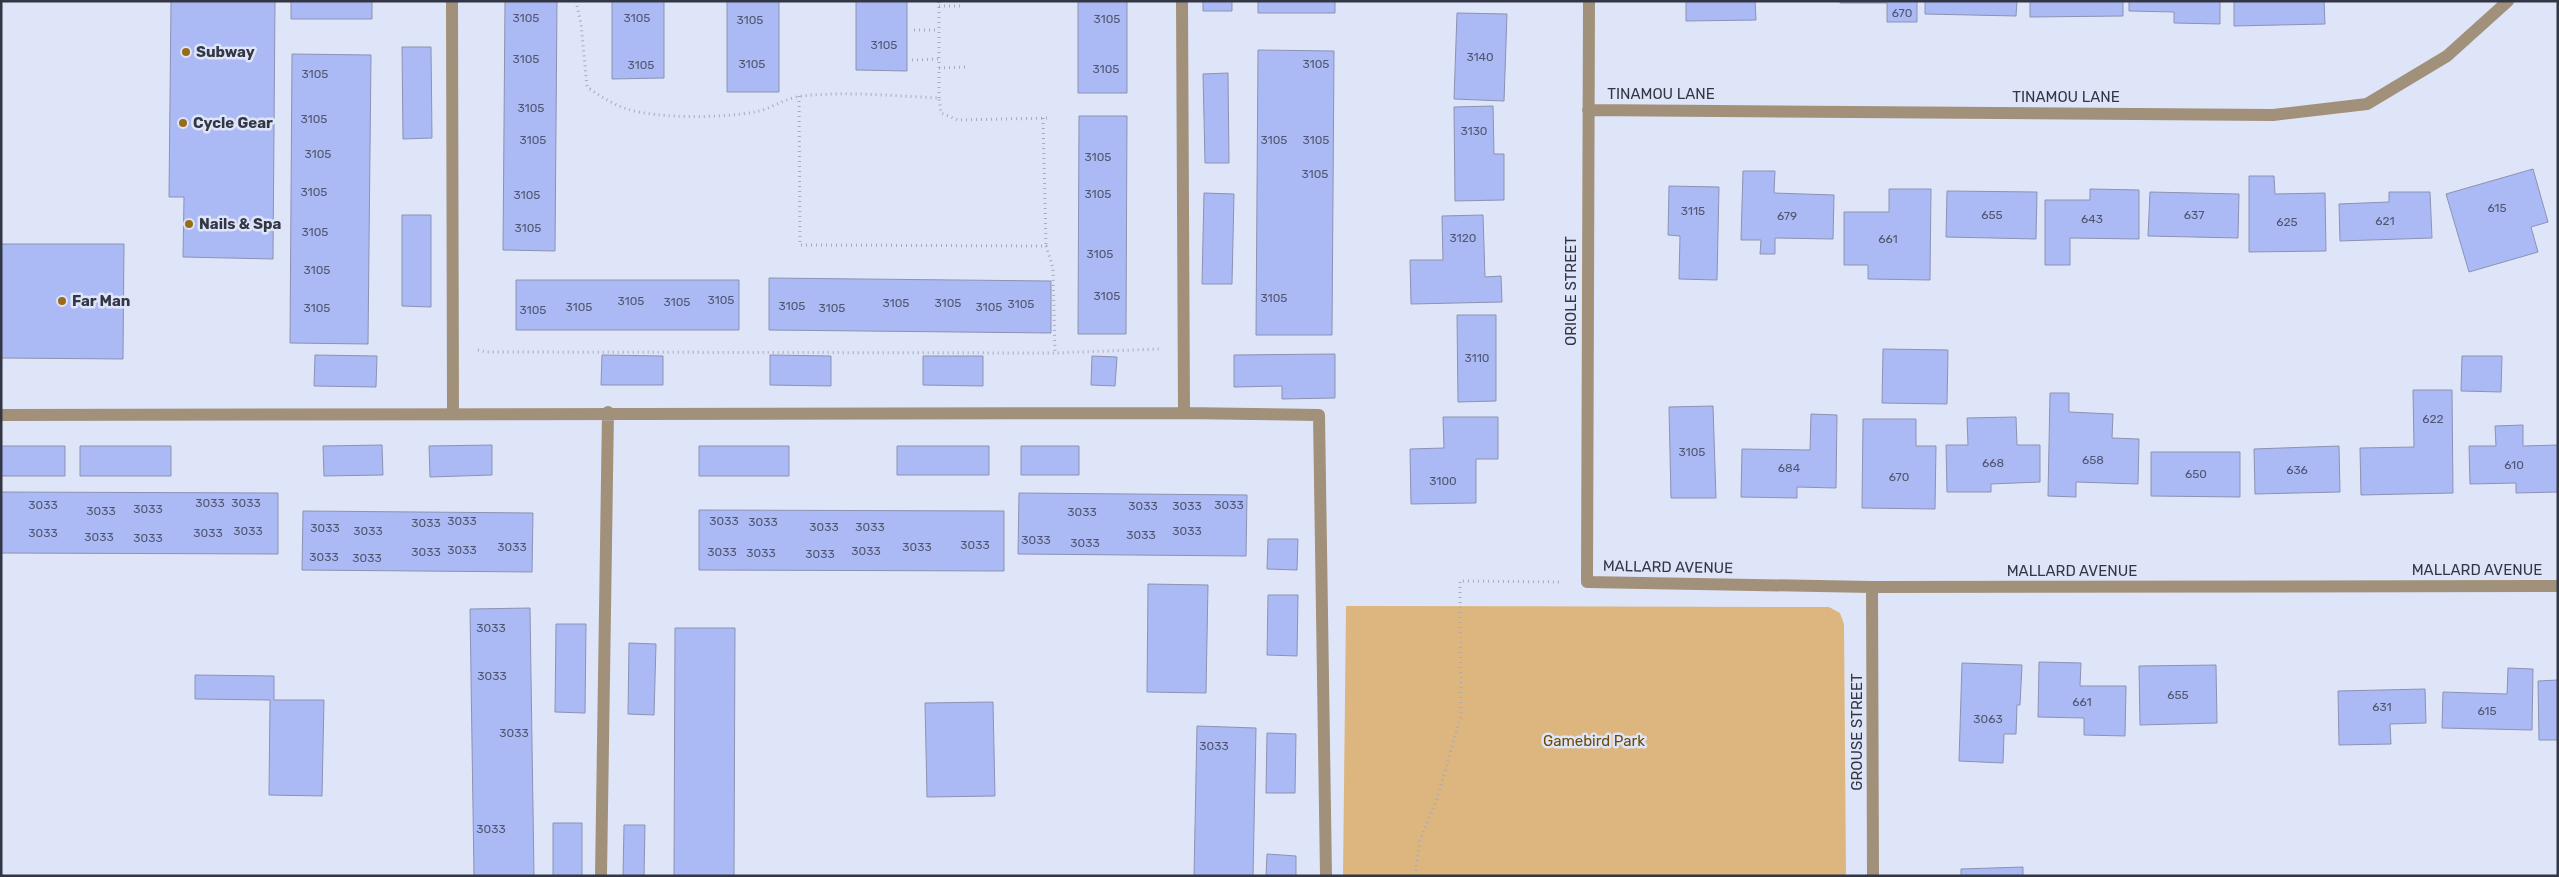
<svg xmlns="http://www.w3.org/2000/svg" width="2559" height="877" viewBox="0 0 2559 877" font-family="Rubik,sans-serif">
<rect width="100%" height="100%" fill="#dfe5f9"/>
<path fill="#dcb67e" d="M1346 606 1829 607 1840 613 1844 624 1846 876H1343Z"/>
<path fill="#abb9f5" stroke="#8b93b2" d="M171 1H275L273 259 183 257 184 197H169Z
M291 1H372V19H291Z
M505 1H557L555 251 503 250Z
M612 1H664V78L612 79Z
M727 1H779V92H727Z
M856 1H907V71L856 70Z
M1078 1H1127V93H1078Z
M1203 1H1232V11H1203Z
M1258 1H1335V13H1258Z
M1686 1H1755L1756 20 1686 21Z
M1840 1H1917V22H1887V3H1840Z
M1925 1H2017L2016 16 1925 14Z
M2030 1H2123V16L2030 17Z
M2129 1H2220V24L2174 23V12L2129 11Z
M2234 1H2324L2325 24 2234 26Z
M1457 13 1507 14 1504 101 1454 99Z
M402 47H431L432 138 403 139Z
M1258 50 1334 51 1332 335H1256Z
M292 54 371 55 368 344 290 343Z
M1228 73 1229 163H1205L1203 74Z
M1493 106 1494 154H1504V200L1455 201 1454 107Z
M1079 116H1127L1126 334H1078Z
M2533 169 2548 222 2531 227 2538 252 2469 272 2446 194Z
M1743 171H1775L1774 193 1834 195 1833 239 1775 238V254H1760L1761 240H1741Z
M2249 176H2274L2275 194 2325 193 2326 251 2249 252Z
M1669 186 1719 187 1717 280 1679 279 1680 236 1668 235Z
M1889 189H1931L1930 280 1868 279V265H1844V212H1889Z
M2090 189 2139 190V239L2070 238V265H2045V200H2090Z
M1947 191 2037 192 2036 239 1946 237Z
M2150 192 2239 194 2238 238 2148 236Z
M2389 192H2430L2432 238 2340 241 2339 204 2389 202Z
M1204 193 1234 194 1232 284H1202Z
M402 215H431V307L402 306Z
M1483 215 1485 277 1501 276 1502 302 1411 304 1410 260H1443L1442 216Z
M1 244H124L123 359 2 358 1 364Z
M769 278 1051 281V333L769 330Z
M516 280H739V330H516Z
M1457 315H1496V401L1458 402Z
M1883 349 1948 350 1947 404 1882 403Z
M1335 354V398L1282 399V386L1234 387V355Z
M315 355 377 356 376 387 314 386Z
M602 355 663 356V385H601Z
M770 355 831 356V386L770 385Z
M923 356H983V386L923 385Z
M1092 356 1117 357 1115 386 1091 385Z
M2462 356H2502L2501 392 2461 391Z
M2413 390H2452L2453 493 2361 495 2360 448 2414 447Z
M2050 393H2069V412L2113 414 2112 438 2139 439 2138 484 2076 482V497L2048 496Z
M1713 406 1716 498H1671L1669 407Z
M1811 414 1837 415 1836 488 1797 487V498L1741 497 1742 449 1810 450Z
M1443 417H1498V459H1476V503L1411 504 1410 449 1444 448Z
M2016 417 2017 445H2040V482L1991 484V492H1947L1946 445H1968L1967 418Z
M1863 419H1916V446H1936L1935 509 1862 508Z
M2523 425V446L2558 445V492L2516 493V483L2470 484 2469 446H2496L2495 426Z
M382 445 383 475 324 476 323 446Z
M492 445V475L430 477 429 446Z
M1 446H65V476H1Z
M80 446H171V476H80Z
M699 446H789V476H699Z
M897 446H989V475H897Z
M1021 446H1079V475H1021Z
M2339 446 2340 492 2255 494 2254 449Z
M2151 452H2240V497L2151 496Z
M1 492 278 493V554L1 553Z
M1019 493 1247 495 1246 556 1018 554Z
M699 510 1004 511V571L699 570Z
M303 511 533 513 532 572 302 570Z
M1268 539H1298L1297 570 1267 569Z
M1148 584 1208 585 1206 693 1147 692Z
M1268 595H1298L1297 656 1267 655Z
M530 608 534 876H474L470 609Z
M556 624H586L585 713 555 712Z
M675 628H735L734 876H674Z
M629 643 656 644 654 715 628 714Z
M2039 662 2081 663 2080 686H2126L2125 736 2084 735V718L2038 717Z
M1962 663 2022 665 2020 705H2017L2016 734H2004L2003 763 1959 761Z
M2216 665 2217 723 2140 725 2139 666Z
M2508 668 2533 669 2532 730 2442 728 2443 692 2507 694Z
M195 675 274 676V700H324L322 796 269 795 270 700 195 699Z
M2558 680V740H2539L2538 681Z
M2425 689 2426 723 2390 724 2391 744 2339 745 2338 691Z
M993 702 995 796 927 797 925 703Z
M1197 726 1256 728 1253 876H1194Z
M1267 733 1296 734 1295 793H1266Z
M553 823H582V876H553Z
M624 825H645L644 876H623Z
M1267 854 1296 856V876H1266Z
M2023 867V876H1961V869Z"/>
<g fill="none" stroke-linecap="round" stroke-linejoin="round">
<path stroke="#a6abbd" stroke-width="3" stroke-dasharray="1 4" stroke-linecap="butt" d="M576 1 581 24 587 87C600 96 612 104 627 109 658 119 723 118 755 112 771 109 785 98 802 96 847 91 893 96 939 98L941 113 958 120 1050 118
M939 6H964
M914 30H939
M912 60 939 59
M939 68 966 67
M799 96 800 245 1046 246 1053 268 1055 353
M939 98V1
M1043 118 1046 246
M478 350 485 352 1055 353 1159 349
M1415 876 1420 840 1438 796 1461 715 1460 581 1562 582"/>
<path stroke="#a2917a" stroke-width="12" d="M452 1 453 413
M1589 1 1587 582 1872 587 2558 586
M1588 110 2273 115 2367 104 2447 56 2508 1
M1184 413 1319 415 1326 876
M1 415 1184 413 1182 1
M1872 587 1873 876
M601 876 608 412"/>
</g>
<g fill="#986c1a" stroke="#dfe5f9" stroke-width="2">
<circle cx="186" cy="52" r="5"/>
<circle cx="183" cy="123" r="5"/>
<circle cx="189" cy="224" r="5"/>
<circle cx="62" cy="301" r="5"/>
</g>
<g text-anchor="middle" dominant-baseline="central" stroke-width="5" stroke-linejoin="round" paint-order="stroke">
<g font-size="12" fill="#515770">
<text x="1902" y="13">670</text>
<text x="526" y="18">3105</text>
<text x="637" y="18">3105</text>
<text x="1107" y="19">3105</text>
<text x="750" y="20">3105</text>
<text x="884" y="45">3105</text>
<text x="1480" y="57">3140</text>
<text x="526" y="59">3105</text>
<text x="752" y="64">3105</text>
<text x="1316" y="64">3105</text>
<text x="641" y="65">3105</text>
<text x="1106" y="69">3105</text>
<text x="315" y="74">3105</text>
<text x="531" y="108">3105</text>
<text x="314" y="119">3105</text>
<text x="1474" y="131">3130</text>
<text x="533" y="140">3105</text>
<text x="1274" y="140">3105</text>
<text x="1316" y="140">3105</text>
<text x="318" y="154">3105</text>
<text x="1098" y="157">3105</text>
<text x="1315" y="174">3105</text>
<text x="314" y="192">3105</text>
<text x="1098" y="194">3105</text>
<text x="527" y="195">3105</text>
<text x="2497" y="208">615</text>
<text x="1693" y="211">3115</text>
<text x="1992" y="215">655</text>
<text x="2194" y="215">637</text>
<text x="1787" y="216">679</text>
<text x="2092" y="219">643</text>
<text x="2385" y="221">621</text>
<text x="2287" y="222">625</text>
<text x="528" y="228">3105</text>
<text x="315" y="232">3105</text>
<text x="1463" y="238">3120</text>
<text x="1888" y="239">661</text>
<text x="1100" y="254">3105</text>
<text x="317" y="270">3105</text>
<text x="1107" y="296">3105</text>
<text x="1274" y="298">3105</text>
<text x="721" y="300">3105</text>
<text x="631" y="301">3105</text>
<text x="677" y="302">3105</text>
<text x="896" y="303">3105</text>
<text x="948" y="303">3105</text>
<text x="1021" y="304">3105</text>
<text x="792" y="306">3105</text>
<text x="579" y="307">3105</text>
<text x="989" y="307">3105</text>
<text x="317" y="308">3105</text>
<text x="832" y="308">3105</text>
<text x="533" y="310">3105</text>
<text x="1477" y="358">3110</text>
<text x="2433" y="419">622</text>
<text x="1692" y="452">3105</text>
<text x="2093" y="460">658</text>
<text x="1993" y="463">668</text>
<text x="2514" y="465">610</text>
<text x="1789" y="468">684</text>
<text x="2297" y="470">636</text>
<text x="2196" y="474">650</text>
<text x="1899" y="477">670</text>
<text x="1443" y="481">3100</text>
<text x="210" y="503">3033</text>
<text x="246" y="503">3033</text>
<text x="43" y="505">3033</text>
<text x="1229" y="505">3033</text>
<text x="1143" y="506">3033</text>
<text x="1187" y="506">3033</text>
<text x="148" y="509">3033</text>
<text x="101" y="511">3033</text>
<text x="1082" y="512">3033</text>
<text x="462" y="521">3033</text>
<text x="724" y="521">3033</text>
<text x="763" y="522">3033</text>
<text x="426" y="523">3033</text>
<text x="824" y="527">3033</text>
<text x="870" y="527">3033</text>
<text x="325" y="528">3033</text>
<text x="248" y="531">3033</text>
<text x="368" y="531">3033</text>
<text x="1187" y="531">3033</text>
<text x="43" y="533">3033</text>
<text x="208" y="533">3033</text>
<text x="1141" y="535">3033</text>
<text x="99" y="537">3033</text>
<text x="148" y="538">3033</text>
<text x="1036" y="540">3033</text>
<text x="1085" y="543">3033</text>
<text x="975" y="545">3033</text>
<text x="512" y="547">3033</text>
<text x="917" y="547">3033</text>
<text x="462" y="550">3033</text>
<text x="866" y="551">3033</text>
<text x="426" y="552">3033</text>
<text x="722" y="552">3033</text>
<text x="761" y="553">3033</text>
<text x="820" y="554">3033</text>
<text x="324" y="557">3033</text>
<text x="367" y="558">3033</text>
<text x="491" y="628">3033</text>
<text x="492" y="676">3033</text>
<text x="2178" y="695">655</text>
<text x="2082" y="702">661</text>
<text x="2382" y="707">631</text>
<text x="2487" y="711">615</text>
<text x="1988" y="719">3063</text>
<text x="514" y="733">3033</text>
<text x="1214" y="746">3033</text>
<text x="491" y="829">3033</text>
</g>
<g font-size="15" font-weight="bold" fill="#333644" stroke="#dfe5f9" text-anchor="start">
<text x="196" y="52">Subway</text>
<text x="193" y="123">Cycle Gear</text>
<text x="199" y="224">Nails &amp; Spa</text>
<text x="72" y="301">Far Man</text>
</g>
<g font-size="15" fill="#333644" stroke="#dfe5f9">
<text x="1661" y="94">TINAMOU LANE</text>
<text x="2066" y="97">TINAMOU LANE</text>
<text transform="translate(1571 291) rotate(-90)">ORIOLE STREET</text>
<text transform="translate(1668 567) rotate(1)">MALLARD AVENUE</text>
<text x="2477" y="570">MALLARD AVENUE</text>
<text x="2072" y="571">MALLARD AVENUE</text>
<text transform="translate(1857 732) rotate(-90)">GROUSE STREET</text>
</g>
<g font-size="15" fill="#6e4a00" stroke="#dfe5f9">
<text x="1594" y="741">Gamebird Park</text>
</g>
</g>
<rect width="2559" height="877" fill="none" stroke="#333644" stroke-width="5"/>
</svg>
